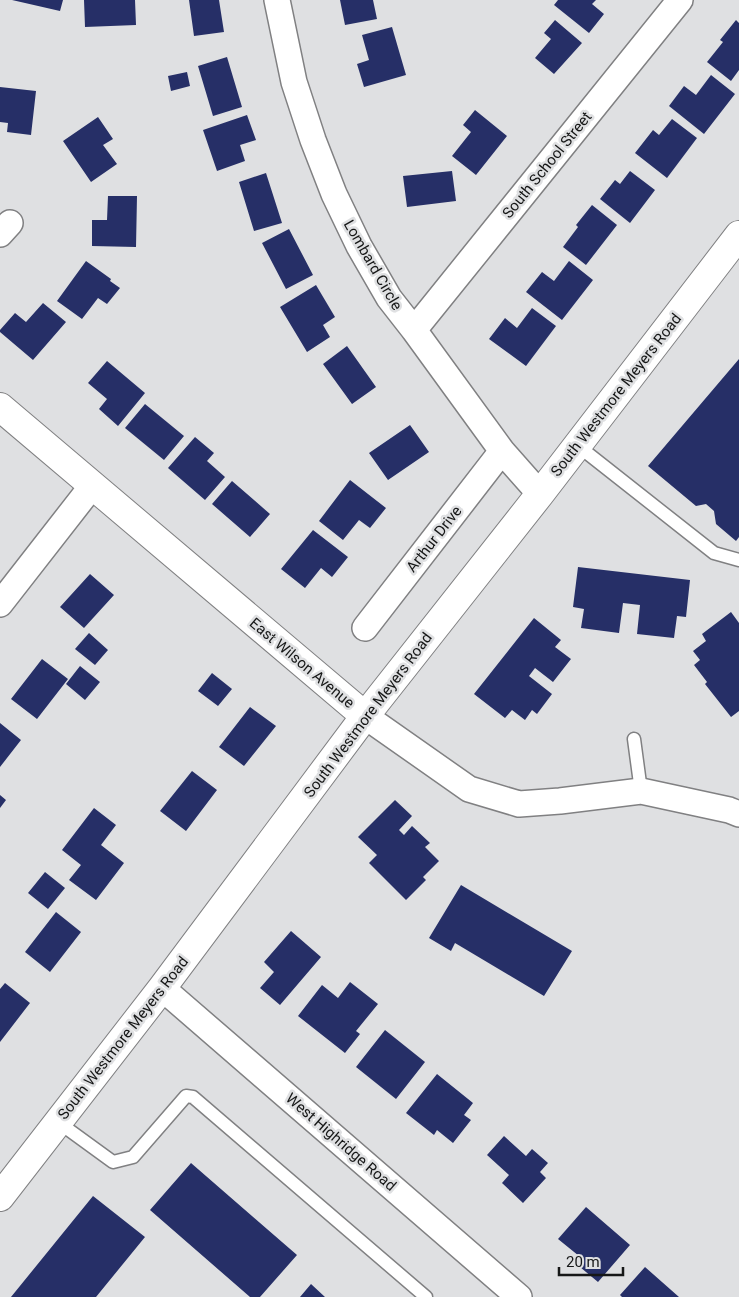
<svg xmlns="http://www.w3.org/2000/svg" width="739" height="1297" viewBox="0 0 739 1297" font-family="Roboto,sans-serif">
<rect width="100%" height="100%" fill="#dfe0e2"/>
<path fill="#262f67" d="M12 0H63L60 11Z
M84 0H135L136 25 85 27Z
M189 0H219L224 32 194 36Z
M340 0H373L377 19 345 25Z
M558 0H596L592 4 604 14 589 33 554 5Z
M555 20 582 43 554 74 535 58 551 39 544 33Z
M736 20 739 23V70L731 81 707 62 723 42 720 40Z
M392 27 406 75 364 87 357 64 369 60 362 35Z
M227 57 242 107 213 116 198 66Z
M187 72 190 86 171 91 168 76Z
M711 75 735 94 704 134 669 106 684 86 696 95Z
M0 87 36 91 31 135 7 132 8 123 0 122Z
M475 110 507 136 476 175 452 156 471 132 463 125Z
M247 115 256 140 240 145 245 161 217 171 203 130Z
M98 117 113 139 103 145 117 164 91 182 63 141Z
M672 119 697 138 667 178 635 153 653 130 659 135Z
M452 171 456 201 407 207 403 176Z
M630 171 655 190 630 223 600 199 615 180 620 184Z
M266 173 282 223 254 231 239 182Z
M108 196H137L136 247 92 246V220H107Z
M592 205 617 225 586 265 563 247 578 227 576 225Z
M289 229 313 275 286 289 262 243Z
M86 261 111 279 110 281 120 288 107 304 98 298 82 319 57 301Z
M569 261 593 280 562 320 526 292 542 272 554 281Z
M316 285 335 317 323 325 330 337 307 352 280 307Z
M43 303 66 322 33 360 0 332V330L15 313 26 322Z
M532 308 556 326 526 366 489 339 505 318 517 328Z
M347 346 376 387 352 404 323 364Z
M739 359V537L736 541 716 524 714 511 706 504 696 506 648 466Z
M107 361 145 393 118 426 99 409 107 399 88 383Z
M145 404 184 436 164 460 125 428Z
M410 425 429 452 388 480 369 453Z
M195 437 214 453 207 461 225 477 205 500 168 468Z
M350 480 386 508 370 528 359 520 343 540 319 521Z
M232 481 270 514 250 537 212 504Z
M313 530 348 557 332 577 321 568 305 588 281 569Z
M578 567 690 580 686 617 677 616 674 638 637 634 640 605 623 603 619 633 581 628 584 609 573 607Z
M90 574 114 595 84 628 60 607Z
M731 612 739 623V711L731 717 705 684 707 682 694 665 700 660 693 651 706 641 702 634Z
M534 618 561 640 555 647 571 659 553 682 535 668 529 676 552 694 537 714 532 710 525 720 512 710 505 718 474 694Z
M89 633 108 650 95 665 75 649Z
M42 659 68 679 37 719 11 699Z
M80 666 100 682 85 700 66 684Z
M212 673 232 689 218 706 198 691Z
M250 707 276 726 244 766 219 747Z
M0 723 21 740 0 767Z
M192 771 217 790 186 831 160 811Z
M0 795 6 800 0 808Z
M395 800 412 816 399 830 404 835 412 826 430 843 425 847 439 861 423 877 426 880 406 900 369 863 377 855 358 837Z
M94 808 116 825 101 845 124 863 96 900 69 880 81 865 62 850Z
M45 872 65 888 48 909 28 893Z
M461 885 572 951 544 996 455 943 451 951 429 938Z
M56 912 81 932 50 972 25 952Z
M291 931 321 957 280 1005 260 988 274 972 264 962Z
M350 982 378 1004 356 1031 360 1034 345 1053 298 1016 322 985 338 998Z
M5 983 30 1003 0 1042V989Z
M385 1030 425 1062 396 1099 356 1067Z
M437 1074 473 1103 464 1115 471 1120 453 1143 437 1130 434 1135 406 1113Z
M504 1136 526 1156 532 1149 548 1163 540 1172 546 1178 523 1203 502 1183 509 1175 487 1155Z
M191 1163 297 1255 260 1297H250L150 1210Z
M93 1196 145 1237 96 1297H11Z
M586 1207 630 1245 598 1282 574 1262 579 1256 558 1239Z
M645 1267 679 1297H622L620 1295Z
M311 1284 325 1297H300Z"/>
<g fill="none" stroke-linecap="round" stroke-linejoin="round">
<g stroke="#808082" stroke-width="15">
<path id="service" d="M577 445 714 553 739 560
M634 739 641 791
M58 1122 113 1162 133 1157 186 1096 193 1097 426 1297"/>
</g>
<g stroke="#808082" stroke-width="28">
<path id="minor" d="M277 0 294 82 313 140 334 194 359 246 389 298 414 330 502 451 540 494
M0 234 10 223
M414 330 680 0
M0 604 92 486
M365 628 502 451
M365 716 469 789 519 804 560 801 641 791 729 810 739 814
M162 988 519 1297"/>
</g>
<g stroke="#808082" stroke-width="30">
<path id="tertiary" d="M0 407 365 716
M0 1197 162 988 365 716 540 494 739 235"/>
</g>
<use href="#service" stroke="#fff" stroke-width="12"/>
<use href="#minor" stroke="#fff" stroke-width="25"/>
<use href="#tertiary" stroke="#fff" stroke-width="28"/>
</g>
<g text-anchor="middle" dominant-baseline="central" stroke-width="5" stroke-linejoin="round" paint-order="stroke">
<g font-size="15" fill="#161717" stroke="#dfe0e2">
<text transform="translate(547 165) rotate(-51)">South School Street</text>
<text transform="translate(373 265) rotate(60)">Lombard Circle</text>
<text transform="translate(616 395) rotate(-52)">South Westmore Meyers Road</text>
<text transform="translate(434 539) rotate(-52)">Arthur Drive</text>
<text transform="translate(302 663) rotate(40)">East Wilson Avenue</text>
<text transform="translate(368 715) rotate(-53)">South Westmore Meyers Road</text>
<text transform="translate(123 1038) rotate(-52)">South Westmore Meyers Road</text>
<text transform="translate(341 1142) rotate(41)">West Highridge Road</text>
</g>
</g>
<path d="M559 1267v8h64v-8" fill="none" stroke="#161717" stroke-width="2.5"/>
<text x="566" y="1267" font-size="15" fill="#161717" stroke="#dfe0e2" stroke-width="4" paint-order="stroke">20 m</text>
</svg>
